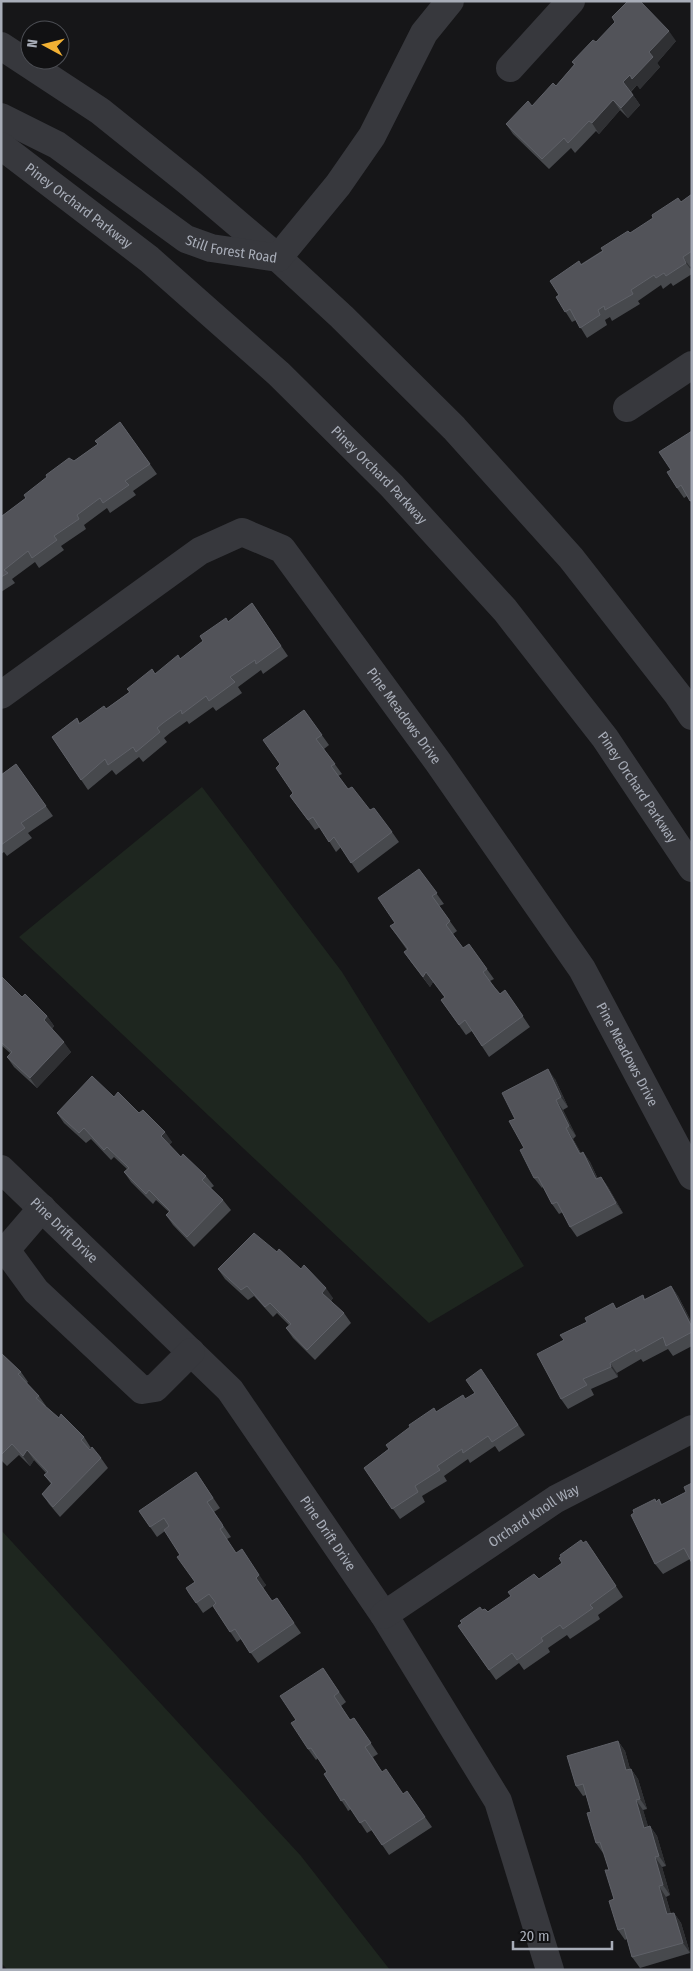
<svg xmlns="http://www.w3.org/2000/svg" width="693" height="1971" viewBox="0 0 693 1971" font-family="'Fira Sans Condensed',sans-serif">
<rect width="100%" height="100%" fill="#161618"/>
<path fill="#1e261f" d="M202 787 342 972 524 1266 429 1323 19 937Z
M1 1530 301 1856 390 1970H8L1 1963Z"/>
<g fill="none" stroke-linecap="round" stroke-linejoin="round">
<g stroke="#37383d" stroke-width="28">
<path d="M1 46 100 111 191 184 278 258 342 317 454 428 571 558 678 695 692 716"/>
<path d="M510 68 571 1"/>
<path id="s1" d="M1 117 57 145 186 239 211 248 278 258 338 185 372 136 424 33 450 1"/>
<path id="s2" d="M1 146 149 259 279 374 392 486 505 610 605 738 692 868"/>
<path d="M627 408 692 365"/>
<path id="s3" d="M1 695 200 551 242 532 282 549 438 762 582 969 692 1176"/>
<path id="s4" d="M1 1169 230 1390 384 1615 498 1801 550 1970"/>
<path d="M42 1208 6 1250 36 1291 142 1390 155 1388 191 1352"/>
<path id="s5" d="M384 1615 556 1499 692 1429"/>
</g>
</g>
<path fill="#47494d" d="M676 41 657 63 660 67 640 89 637 85 631 92 640 105 628 118 620 110 599 134 596 131 575 153 571 148 549 169 513 134 506 124 532 106 556 86 574 65 572 62 596 42Z
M692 194V266L690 267 692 270V274L673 286 671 283 663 289 661 285 638 301 640 304 612 321 610 317 605 320 607 325 587 338 576 320 572 322 556 297 559 295 581 264 630 233 681 202Z
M120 422 157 474 133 491 136 495 110 513 107 508 84 525 86 529 61 546 64 550 39 568 35 562 12 579 15 583 1 592V515L2 516 26 498 47 477 74 461 98 444Z
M692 431V503L687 496 684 498 677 488 671 470Z
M252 603 288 656 263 674 261 670 238 687 242 693 216 711 213 707 189 724 187 721 170 733 164 738 167 742 143 762 139 757 116 775 112 770 88 790 52 737 77 718 80 723 106 709 129 692 127 689 155 674 180 659Z
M304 710 329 745 324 749 342 774 338 776 348 789 392 832 399 842 358 873 341 847 336 852 320 827 315 830 290 796 293 793 280 764Z
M16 764 53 816 28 833 32 838 7 856 4 852 1 854V775Z
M419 869 444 904 439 906 457 931 453 934 463 948 469 944 494 979 490 981 500 994 505 990 530 1027 489 1057 472 1031 466 1035 441 1000 445 998 433 982 430 987 411 962 404 952 407 950 390 926 395 923Z
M1 976 22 997 47 1016 54 1026 52 1029 71 1052 37 1088 14 1067 7 1057 10 1053 1 1045Z
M555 1079 568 1107 563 1110 576 1136 573 1139 581 1153 583 1152 590 1162 598 1179 601 1177 608 1187 623 1213 577 1237 570 1227 563 1212 559 1214 552 1204 543 1187 542 1188 534 1178 524 1148 515 1119Z
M114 1097 139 1113 172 1142 169 1145 181 1157 206 1176 214 1186 211 1188 223 1200 231 1210 194 1247 173 1225 166 1215 169 1212 156 1200 153 1204 131 1182 124 1172 127 1169 114 1157 111 1160 91 1139 86 1143 64 1123 57 1113Z
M218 1269 333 1298 331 1301 344 1313 351 1323 315 1360 293 1338 286 1328 289 1325 277 1313 273 1317 254 1296 248 1300 225 1279Z
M671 1286 678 1296 692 1323V1346L673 1356 668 1349 643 1362 641 1359 617 1373 618 1377 591 1389 594 1395 568 1409 561 1399 564 1340 613 1303 616 1309 643 1295 645 1299Z
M1 1353 21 1372 28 1382 27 1383 39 1396 46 1406H45L59 1418 84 1437 91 1448 89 1449 101 1458 108 1468 60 1517 49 1504 42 1494 51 1484 44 1475 46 1473 34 1460 30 1466 19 1455 7 1466 1 1460Z
M488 1379 525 1435 499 1452 495 1446 470 1463 468 1459 444 1476 447 1481 422 1496 425 1502 400 1519 364 1468 437 1412 466 1399 475 1393Z
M196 1472 220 1508 214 1512 229 1534 231 1537 227 1539 236 1553 266 1585 263 1588 272 1601 277 1598 301 1633 258 1663 241 1639 237 1642 213 1606 203 1613 186 1588 195 1582 180 1555 165 1531 157 1537 139 1511Z
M692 1483 690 1559 663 1574 655 1564 634 1513 655 1499 656 1501 659 1499 662 1504 686 1492Z
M583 1543 593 1551 623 1597 598 1615 600 1619 570 1639 567 1635 548 1648 550 1652 524 1670 519 1663 496 1680 458 1626 482 1610 488 1612 539 1579 562 1563Z
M323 1668 346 1702 341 1706 350 1720 354 1718 378 1754 373 1757 382 1772 403 1794 407 1791 432 1827 389 1855 372 1830 367 1833 351 1809 348 1811 347 1809 324 1774 327 1772 318 1758 316 1760 308 1749Z
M618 1741 625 1751 630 1769H631L638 1779 647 1809 643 1810 648 1827 650 1826 657 1836 664 1860 666 1866 662 1867 670 1895 666 1897 671 1914 674 1913 681 1923 690 1953 640 1968 632 1957 627 1939 625 1940 618 1930 609 1870 604 1853H603L596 1843 591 1812 586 1795 583 1796 576 1786Z"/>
<path fill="#2f3033" d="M669 31 676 41 657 63 660 67 640 89 632 79 649 52Z
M630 75 637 85 630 92 623 82Z
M633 95 640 105 628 118 621 108Z
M613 100 620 110 599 134 592 123Z
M683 257 690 267 692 271 686 263Z
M426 972 433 982 430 987 423 977Z
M47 1016 54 1026 51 1030 44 1020Z
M64 1042 71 1052 37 1088 30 1078Z
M548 1069 555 1079 568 1107 561 1097Z
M556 1100 563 1110 576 1136 569 1126Z
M566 1128 573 1139 587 1164 580 1154Z
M165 1132 172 1142 168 1146 161 1136Z
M583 1152 590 1162 603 1190 596 1179Z
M601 1177 608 1187 623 1213 616 1203Z
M671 1286 678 1296 692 1323V1327Z
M326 1288 333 1298 329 1303 322 1293Z
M610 1363 617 1373 618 1377 611 1367Z
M27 1450 34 1460 30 1466 23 1456Z
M242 1549 266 1585 263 1588 256 1578Z
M618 1741 625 1751 633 1780 626 1770Z
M631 1769 638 1779 647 1809 640 1799Z
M636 1800 643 1810 652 1838 644 1828Z
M650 1826 657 1836 666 1866 659 1856Z
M655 1857 662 1867 670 1895 663 1885Z
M659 1886 666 1897 674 1925 667 1914Z
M674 1913 681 1923 690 1953 683 1943Z"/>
<path fill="#525359" stroke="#5f6168" d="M628 1H640L669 31 649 52 653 57 632 79 630 75 623 82 633 95 621 108 613 100 592 123 589 121 568 143 564 138 542 159 506 124 528 101 532 106 553 83 556 86 575 64 572 62 593 40 596 42 615 22 612 17Z
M692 194V251L683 257 686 263 666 276 664 273 656 278 654 275 631 290 633 294 605 310 604 306 598 310 600 315 580 328 570 309 565 312 556 297 559 295 550 281 579 261 581 265 603 251 601 248 628 231 630 233 653 218 652 215 678 198 681 202Z
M120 422 150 464 125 481 129 485 103 503 100 498 77 515 79 519 54 536 57 540 32 558 28 551 4 570 8 573 1 577V515L2 516 26 498 24 495 47 477 46 475 69 458 74 461 98 444 95 441Z
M692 431V500L690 501 681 485 677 488 667 472 671 470 659 452Z
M252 603 281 646 256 664 255 660 230 677 235 682 209 701 206 696 182 714 181 710 163 723 157 728 160 732 136 752 133 747 108 765 105 759 81 780 52 737 77 718 79 724 104 706 106 709 130 692 127 689 152 669 155 674 178 655 180 659 203 641 200 636 226 618 228 622Z
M304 710 322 735 316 739 335 764 331 766 348 789 352 787 370 810 374 808 392 832 351 863 334 837 329 842 313 817 308 820 290 796 293 793 276 768 280 764 263 740Z
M16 764 46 806 21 823 25 828 1 845V775Z
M419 869 437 893 432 896 450 921 446 925 463 948 469 944 487 969 483 972 494 987 500 994 505 990 523 1016 482 1046 465 1020 459 1025 441 1000 445 997 426 972 423 977 404 952 408 949 390 926 395 923 378 898Z
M1 976 22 997 25 994 47 1016 44 1020 64 1042 30 1078 7 1057 12 1052 1 1042Z
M548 1069 561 1097 556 1100 569 1126 566 1128 580 1154 583 1152 596 1179 601 1177 616 1203 570 1227 557 1202 552 1204 538 1177 534 1178 520 1150 524 1148 509 1121 515 1119 502 1093Z
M92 1076 114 1097 118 1092 139 1113 143 1110 165 1132 161 1136 181 1157 183 1154 206 1176 202 1180 223 1200 187 1237 166 1215 170 1211 149 1190 146 1194 124 1172 129 1168 126 1165 107 1147 104 1150 84 1128 79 1133 57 1113Z
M254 1233 277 1252 279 1249 301 1269 304 1265 326 1288 322 1293 344 1313 307 1350 286 1328 291 1324 270 1303 265 1307 247 1286 241 1290 218 1269Z
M671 1286 692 1327V1332L666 1346 663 1337 636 1352 635 1349 610 1363 611 1367 583 1379 587 1385 561 1399 537 1354 564 1340 560 1335 587 1322 585 1318 613 1303 616 1309 643 1295 644 1300Z
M1 1353 21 1372 18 1374 39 1396 36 1398 59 1418 61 1414 84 1437 81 1440 90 1450 92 1447 101 1458 53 1507 42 1494 52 1483 44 1475 48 1472 27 1450 23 1456 12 1444 1 1455V1432L2 1431 1 1430Z
M481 1369 518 1425 492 1442 488 1436 463 1453 462 1449 437 1466 440 1470 415 1486 418 1492 392 1509 364 1468 389 1449 386 1445 410 1427 409 1425 434 1408 436 1412 463 1395 465 1399 475 1393 466 1380Z
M196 1472 213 1498 207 1502 222 1524 223 1527 220 1529 236 1553 242 1549 259 1575 256 1578 272 1601 277 1598 294 1623 250 1653 235 1629 230 1632 213 1606 216 1603 209 1594 196 1603 189 1593 186 1588 195 1582 177 1557 180 1555 164 1530 169 1526 164 1518 150 1527 139 1511Z
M692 1483V1563L684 1548 655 1564 631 1515 634 1513 633 1510 655 1499 656 1502 659 1499 661 1505 686 1492 684 1487Z
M581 1540 583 1543 586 1541 616 1586 590 1605 593 1608 563 1629 560 1625 541 1638 543 1641 517 1660 512 1653 489 1670 458 1626 462 1623 460 1621 480 1607 482 1610 485 1609 488 1612 489 1611 511 1596 508 1592 534 1574 539 1579 562 1563 559 1558 561 1557 560 1555Z
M323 1668 339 1692 334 1696 350 1720 354 1718 371 1743 365 1747 382 1772 386 1769 403 1794 407 1791 425 1817 382 1845 365 1820 360 1823 344 1799 341 1801 340 1799 324 1774 327 1772 311 1748 308 1749 291 1723 296 1720 280 1696Z
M618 1741 626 1770 631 1769 640 1799 636 1800 644 1828 650 1826 657 1850 659 1856 655 1857 663 1885 659 1886 666 1911 667 1914 674 1913 683 1943 632 1957 624 1928 618 1930 609 1901 614 1899 605 1870H609L600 1842 596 1843 587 1813 591 1812 583 1784 576 1786 567 1756Z"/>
<g text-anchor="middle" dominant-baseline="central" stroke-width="5" stroke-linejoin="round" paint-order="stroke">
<g font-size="14" fill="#a8adb8" stroke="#111113">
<text stroke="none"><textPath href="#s2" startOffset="98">Piney Orchard Parkway</textPath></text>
<text stroke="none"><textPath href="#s1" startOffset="269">Still Forest Road</textPath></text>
<text stroke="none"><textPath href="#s2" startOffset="502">Piney Orchard Parkway</textPath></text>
<text stroke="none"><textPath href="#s3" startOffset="542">Pine Meadows Drive</textPath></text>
<text stroke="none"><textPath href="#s2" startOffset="908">Piney Orchard Parkway</textPath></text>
<text stroke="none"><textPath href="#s3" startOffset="948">Pine Meadows Drive</textPath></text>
<text stroke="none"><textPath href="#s4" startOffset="88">Pine Drift Drive</textPath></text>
<text stroke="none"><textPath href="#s5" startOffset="180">Orchard Knoll Way</textPath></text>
<text stroke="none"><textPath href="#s4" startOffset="492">Pine Drift Drive</textPath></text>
</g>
</g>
<rect width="693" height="1971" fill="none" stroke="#a8adb8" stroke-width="5"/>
<g transform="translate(45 45) rotate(277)"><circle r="24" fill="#111113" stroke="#4d4f55"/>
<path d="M0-4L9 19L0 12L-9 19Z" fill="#f2b134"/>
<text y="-8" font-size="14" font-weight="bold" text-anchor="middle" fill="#a8adb8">N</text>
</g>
<path d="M513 1941v8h99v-8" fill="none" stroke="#a8adb8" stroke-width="2.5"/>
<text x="520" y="1941" font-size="15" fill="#a8adb8" stroke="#111113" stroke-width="4" paint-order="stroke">20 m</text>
</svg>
